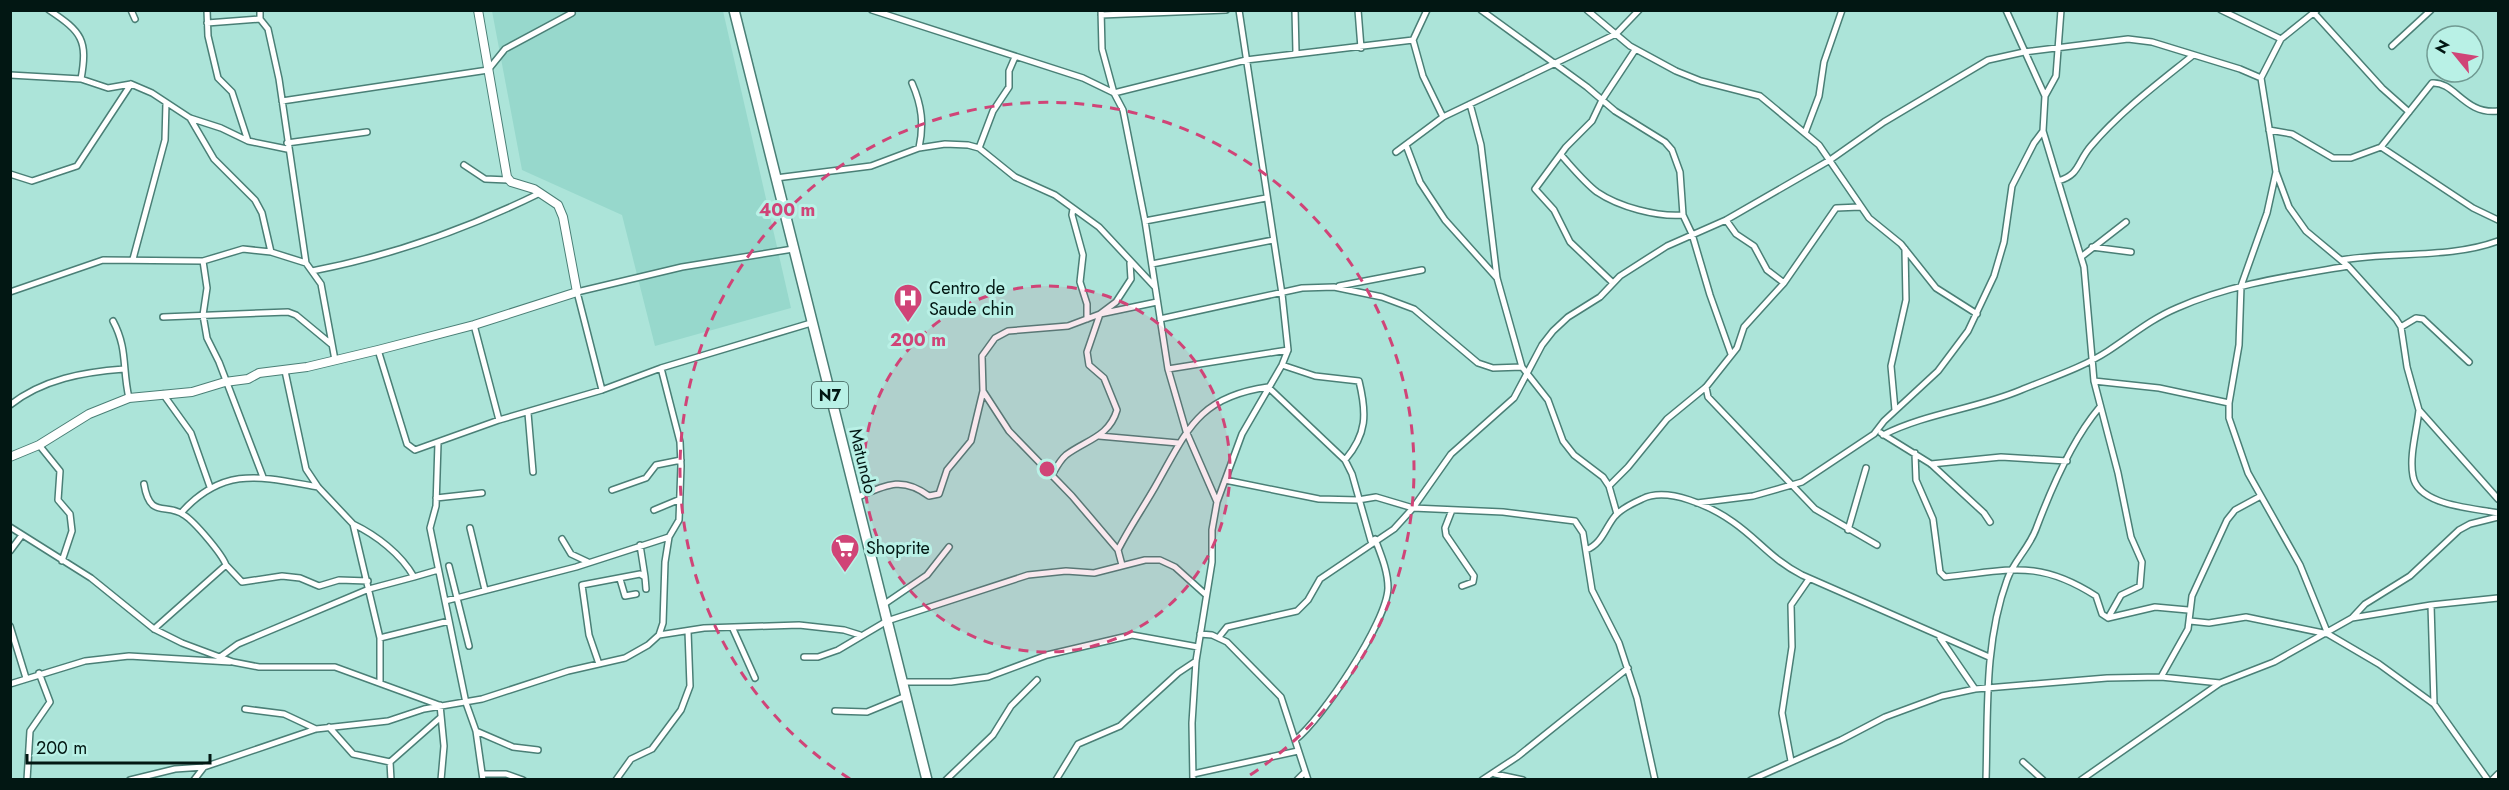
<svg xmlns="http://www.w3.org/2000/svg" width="2509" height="790" viewBox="0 0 2509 790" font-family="Jost,sans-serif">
<rect width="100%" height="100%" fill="#ace4d9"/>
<path fill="#97d8cc" d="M492 11H723L791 308 655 346 622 215 522 170Z"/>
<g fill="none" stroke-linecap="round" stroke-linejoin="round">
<g stroke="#4a7f76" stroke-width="8">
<path id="street" d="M49 10C82 32 88 40 81 79
M131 10 135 19
M207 10 208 36 218 78 232 92 248 141
M260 10V19L268 29 279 79 306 263
M872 10 1083 78 1114 93 1246 60 1413 40
M1101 10 1102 49 1114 93 1123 110 1145 221 1168 369 1186 431 1217 502
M1295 10 1296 52
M1358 10 1361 48
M1427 10 1413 40 1423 76 1443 117
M1481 10 1587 87 1615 111 1665 142 1672 150 1680 172 1683 215 1692 234 1710 295 1731 354
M1587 10 1630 46 1676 71 1701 81 1760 96 1819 145 1869 218 1901 244 1936 288 1977 314
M2006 10 2045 96 2043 131 2084 267 2094 381 2118 473 2131 537 2142 562 2140 586 2121 595 2108 618
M2221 10 2281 39
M2317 10 2281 39 2261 78 2276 172 2289 207 2306 231 2348 266 2396 319 2401 327 2407 367 2419 410 2498 499
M2314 13 2382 88 2409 112
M1101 15 1226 10
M207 23 260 19
M2392 46 2431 10
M10 75 81 79 108 88 131 84 152 93 190 118 221 128 248 141 287 149
M912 83C922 106 924 124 919 148
M2045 96 2056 76 2061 10
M282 101 488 70 505 49 572 13
M1470 104 1481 145 1497 278 1522 367 1548 400 1563 441 1574 455 1603 477 1609 486 1617 514
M2269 130 2292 134 2333 158H2351L2381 147 2432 83C2455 81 2464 115 2498 111
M1805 133 1819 96 1824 62 1842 10
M287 143 367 132
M1406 145 1420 182 1445 220 1497 278
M2381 147 2473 208 2498 220
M979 148 993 111 1009 87V71L1015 57
M1396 152 1443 117 1616 34 1639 10
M1561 155C1572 167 1584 182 1597 192 1619 207 1657 217 1683 215
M464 165 485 179 508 180
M2276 172 2267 213 2241 286 2239 345 2229 403V418L2248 473 2300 565 2328 634
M10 174 32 181 77 166 131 84
M776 178 871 166 919 148 945 144 968 145 979 148 1015 177 1055 195 1099 227 1155 287
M2058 181C2080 175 2077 162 2091 146 2121 111 2156 85 2192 56
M1073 209 1072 215 1083 255 1080 282 1087 304V319
M1726 220 1736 234 1754 246 1767 270 1784 283
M1145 221 1266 198
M2092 247 2131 252
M271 252 306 263 321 284 335 360
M2081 257 2126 222
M133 259 165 140 166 103
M2341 260C2393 251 2449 259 2498 241
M203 261 207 288 203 315 207 338 219 362 263 477
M1152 264 1273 240
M312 271C390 256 469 228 540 193
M1613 283 1570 242 1554 210 1535 189 1566 147 1592 121 1602 100 1635 50
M1339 286 1422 270
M10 292 103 260 203 261 243 249 271 252 262 213 255 200 214 159 190 118
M163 317 288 312 296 315 331 344
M1160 319 1302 288 1334 287 1382 297 1414 309 1478 363 1493 368 1522 367
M113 321C128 349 122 368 129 398
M474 325 499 420
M2401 327 2416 318 2423 319 2469 362
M378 350 407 444 415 450 499 420 602 390 661 368 811 323
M1282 365 1315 376 1359 381C1367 414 1367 434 1345 460
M1168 369 1288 350
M285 371 306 469 318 487 353 524 380 638V682
M2094 381 2159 388 2229 403
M1706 387 1708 397 1815 509 1877 545
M602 390 577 292 682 267 793 249
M163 394 191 433 210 487
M10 405C43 379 84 372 124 369
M1895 410 1891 366 1906 300 1905 249
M2419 410C2417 430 2409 456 2413 476 2418 506 2474 508 2498 513
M528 413 533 472
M1881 433 1931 464 1984 513 1990 522
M1883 435C1926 413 1976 409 2021 390 2050 378 2082 368 2108 351 2131 336 2151 319 2177 308 2231 284 2290 276 2348 266
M1099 436 1178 443
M438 443 436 506 430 528 466 703 476 731 483 780
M39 445 60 471 58 500 70 514 72 531 62 561
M1915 453 1916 480 1933 519 1940 572 1945 577C2008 571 2037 558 2096 596L2102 614 2108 618 2155 607 2188 610
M1931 464 2001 457 2067 461
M1052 475C1056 468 1060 460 1066 455 1086 440 1109 437 1117 410L1104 378 1089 365 1087 352 1100 314 1116 302 1131 279 1130 263
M1225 480 1319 499 1358 500 1376 497 1413 508 1503 512 1575 521 1583 533 1592 590 1619 643 1637 698 1655 780
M144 484C150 520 166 502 184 515 195 522 222 554 226 565L154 629
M1609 486 1628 467 1667 419 1706 387 1737 348 1744 327 1784 283 1836 208 1860 207
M612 490 646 478 656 465 681 460
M436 498 482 493
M856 498C884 486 901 475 929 496L939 494 947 470 971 441 983 391
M1697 503 1753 496 1802 482 1874 434 1884 421 1938 371 1968 331 1994 276 2004 242 2012 186 2034 143 2043 131
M654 510 678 500
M1452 510 1445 528 1446 535 1474 576 1473 582 1462 586
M181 513C224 465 262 477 318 487
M10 527 91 578 154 629 182 643 233 662 259 667H335L439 705
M470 528 485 590
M1848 530 1866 468
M562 539 571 554 588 562
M640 545 645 577
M1118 550C1129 528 1143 508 1155 487 1187 431 1197 397 1268 387L1345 460 1352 474 1371 541
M1586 550C1602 544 1605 528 1615 516 1622 508 1633 503 1642 499 1668 486 1712 507 1733 522 1759 540 1771 559 1802 575L1989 657
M10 551 22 535
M226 565 242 582 282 576 300 578 319 586 339 580 368 581
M1122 565 1118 550 1072 496 1009 431 983 391 982 356 995 338 1008 331 1068 326 1100 314 1157 302
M449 566 469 646
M414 577 438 570
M620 579 625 596 636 594
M445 601 576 567 669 537
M883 605 927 575 949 547
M2431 605 2434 704
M2352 618 2365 604 2410 576 2459 530 2470 524 2498 517
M2190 621 2209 623 2246 617 2328 634 2379 664 2434 704 2488 780
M10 626 26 678
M733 629 755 678
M1200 634 1212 635 1227 642 1281 697 1308 780
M659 635 704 628 799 625 844 630 860 635
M1219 637 1227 627 1297 611 1308 600 1320 579 1394 529 1413 508 1451 454 1514 398 1542 345 1553 331 1568 317 1600 297 1620 276 1667 246 1726 220 1830 160 1884 122 1988 60 2024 52 2128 39 2152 42 2240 69 2261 78
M380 638 449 621
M1940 638 1975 689
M220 657 238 644 369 589 414 577C401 554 376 535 353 524
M804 657H818L838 650 887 621 1028 575 1066 571 1094 573 1145 560H1160L1175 567 1205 594
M599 664 589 635 582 585 640 574 645 577 646 589
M2161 677 2188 629 2192 596 2227 520 2235 510 2259 497
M903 682H951L988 677 1047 655 1132 635 1198 647
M10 684 85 661 129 656 230 662
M440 705 444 746 441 780
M245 709 284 714 316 729
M835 711 867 712 906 696
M329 727 353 754 390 762
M476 731 513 747 538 750
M1295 740C1322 719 1387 622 1388 588 1388 571 1381 555 1375 539
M1791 761 1782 713 1792 647 1791 605 1809 579
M2023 762 2043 780
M483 774H506L523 780
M1193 774 1298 751
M1495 774 1523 780
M27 780 30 731 50 702 39 673
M130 780 175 769 204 767 316 729 388 721 424 709 482 699 568 671 625 658 648 645 659 635 663 623 665 562 669 537 679 520 681 466 680 442 661 368
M194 780 204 767
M391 780 390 762 441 717
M616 780 631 759 652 749 681 710 690 686 688 631
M946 780 993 735 1011 706 1037 680
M1056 780 1078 744 1120 726 1178 673 1196 661
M1193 780 1192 723 1196 661 1212 562V530L1217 502 1242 434 1282 365 1288 350 1282 294 1239 10
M1297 780 1305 772
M1482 780 1517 757 1628 668
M1751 780 1841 740 1885 717 1942 696 1975 689 2107 678 2161 677 2220 683
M1986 780C1988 713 1984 643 2007 580 2013 562 2029 548 2036 529 2051 489 2072 440 2099 408
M2081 780 2220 683 2274 662 2352 618 2431 605 2498 598
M2492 780 2498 774"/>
</g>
<g stroke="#4a7f76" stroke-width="10">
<path id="secondary" d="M10 457 39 445 89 414 129 398 192 392 225 382 248 379 259 373 307 367 378 350 474 325 577 292 563 217 558 205 534 189 511 182 507 177 478 10"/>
</g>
<g stroke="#4a7f76" stroke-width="12">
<path id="primary" d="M734 10 927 780"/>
</g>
<use href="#street" stroke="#fff" stroke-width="5"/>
<use href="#secondary" stroke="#fff" stroke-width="8"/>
<use href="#primary" stroke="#fff" stroke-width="9"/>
</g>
<circle cx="1047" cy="469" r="183" fill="#d04477" fill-opacity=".12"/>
<g fill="none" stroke="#d04477" stroke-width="3" stroke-dasharray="10 8">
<circle cx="1047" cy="469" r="183"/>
<path d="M850 779A367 367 0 1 1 1244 779"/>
</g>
<defs>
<g id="hospital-pin" transform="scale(1.5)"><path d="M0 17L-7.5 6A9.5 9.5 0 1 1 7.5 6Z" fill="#d04477" stroke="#b9f1e6"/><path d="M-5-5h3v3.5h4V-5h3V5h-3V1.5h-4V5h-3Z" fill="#fff"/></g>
<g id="supermarket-pin" transform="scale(1.5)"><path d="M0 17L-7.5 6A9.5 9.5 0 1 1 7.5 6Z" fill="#d04477" stroke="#b9f1e6"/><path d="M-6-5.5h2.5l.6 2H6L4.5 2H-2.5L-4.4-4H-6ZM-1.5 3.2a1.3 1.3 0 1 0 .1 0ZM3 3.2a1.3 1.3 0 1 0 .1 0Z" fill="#fff"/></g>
</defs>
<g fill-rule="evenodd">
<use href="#hospital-pin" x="908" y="298"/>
<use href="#supermarket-pin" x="845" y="548"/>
</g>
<g text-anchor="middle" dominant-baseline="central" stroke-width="6" stroke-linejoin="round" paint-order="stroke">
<rect fill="#b9f1e6" stroke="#395852" stroke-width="1.5" x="812" y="382" width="36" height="26" rx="4.5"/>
<g font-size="16" font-weight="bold" fill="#021713">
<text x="830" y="395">N7</text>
</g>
<g font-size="18" fill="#021713" stroke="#b9f1e6" text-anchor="start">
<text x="929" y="288">Centro de<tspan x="929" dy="21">Saude chin</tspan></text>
<text x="866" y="548">Shoprite</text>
</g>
<g font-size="18" fill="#021713" stroke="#b9f1e6">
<text transform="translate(863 461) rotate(76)">Matundo</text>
</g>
</g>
<circle cx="1047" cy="469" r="9" fill="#d04477" stroke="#b9f1e6" stroke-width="3"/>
<g font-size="18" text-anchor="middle" font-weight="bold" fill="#d04477" stroke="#b9f1e6" stroke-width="6" stroke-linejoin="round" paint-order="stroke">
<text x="787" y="216">400 m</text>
<text x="918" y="346">200 m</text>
</g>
<rect width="2509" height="790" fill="none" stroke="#021713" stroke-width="24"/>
<g transform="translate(2455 54) rotate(300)"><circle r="28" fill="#b9f1e6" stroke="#709a92" stroke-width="1.5"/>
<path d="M0-4.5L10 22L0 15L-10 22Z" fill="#d04477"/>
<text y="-9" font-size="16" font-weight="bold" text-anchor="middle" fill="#021713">N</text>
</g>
<path d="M27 754v9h183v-9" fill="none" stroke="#021713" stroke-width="3"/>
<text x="36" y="754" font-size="18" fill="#021713" stroke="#b9f1e6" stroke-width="4.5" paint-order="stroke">200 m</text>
</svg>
